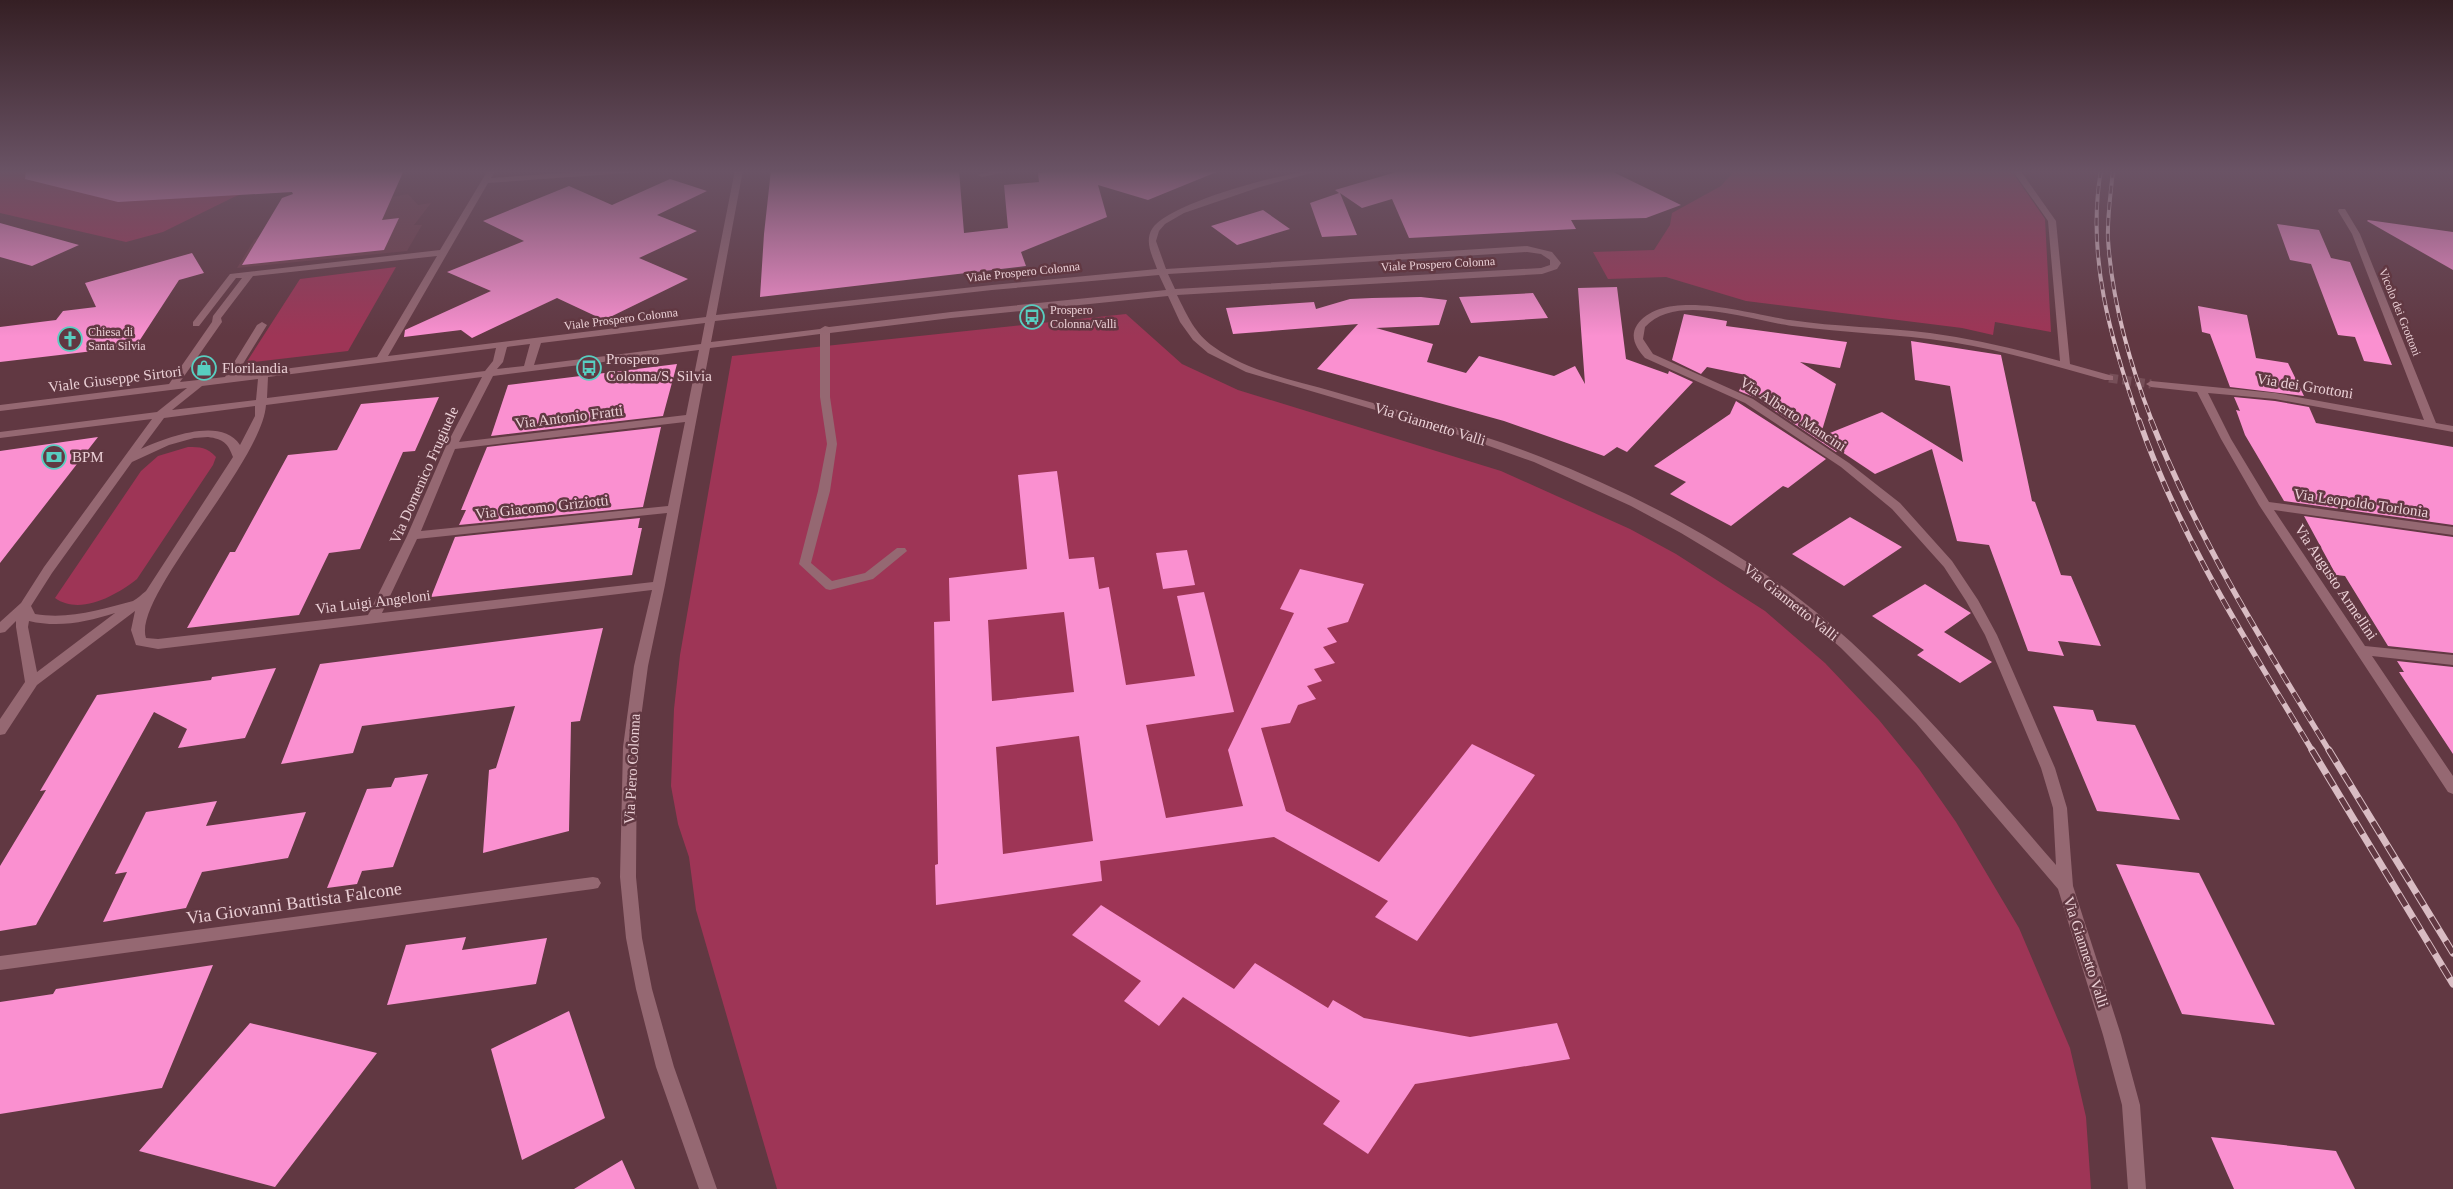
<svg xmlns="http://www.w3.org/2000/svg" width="2453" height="1189" viewBox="0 0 2453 1189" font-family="'Times New Roman',serif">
<rect width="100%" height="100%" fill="#613842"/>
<path fill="#703f4b" d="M408 194 418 205 431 203 414 225H422L407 251 237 268 254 240 287 217Z"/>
<path fill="#9e3556" d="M0 170H307L234 197 163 232 126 242 0 213Z
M1735 170H2011L2045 219 2051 332 1995 322 1993 335 1962 328 1746 301 1666 277 1608 279 1593 252 1654 250 1670 225 1672 213 1721 186Z
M396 267 348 351 246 363 300 279Z
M1126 314 1182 364 1238 390 1501 471 1630 529 1676 554 1765 611 1825 663 1879 720 1919 769 1956 822 2019 928 2070 1048 2086 1117 2091 1189H777L696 910 689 857 678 824 671 786 674 709 680 655 732 356Z
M188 447C200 447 207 447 216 457L213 465 137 579C117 595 80 616 55 598L141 471 158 456Z"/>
<path fill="#fa90d0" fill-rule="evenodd" d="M26 170H404L382 220 399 218 384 250 242 265 282 198 293 194 292 192 118 202 25 179Z
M771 170H959L964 233 1008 228 1004 185 1039 182 1038 173 1070 170 1219 171 1148 200 1098 185 1107 217 1021 252 1026 266 760 297 764 234Z
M1403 170H1609L1681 205 1646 218 1571 220 1576 229 1409 238 1392 199 1362 208 1340 193 1357 235 1322 237 1310 203 1339 193 1335 190Z
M670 179 707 191 657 215 697 231 639 258 688 279 604 320 557 298 472 338 461 330 404 337 405 330 491 291 447 272 524 241 483 221 569 186 612 205Z
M1263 210 1290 229 1237 245 1211 226Z
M2368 220 2453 232V270L2367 221Z
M0 223 79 245 32 266 0 257Z
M2277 224 2319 230 2331 258 2350 262 2392 365 2364 361 2355 337 2338 335 2311 264 2290 260Z
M192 253 204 273 179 280 136 346 0 362V327L56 320 63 311 96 307 85 283Z
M1617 287 1626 359 1668 374 1669 371 1693 382 1627 452 1617 447 1604 456 1504 421 1317 369 1358 324 1233 334 1226 308 1314 302 1316 309 1350 299 1372 298 1421 297 1447 300 1439 325 1376 328 1433 344 1427 362 1466 373 1479 356 1554 376 1575 366 1585 384 1578 288Z
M1533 293 1548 318 1471 323 1459 297Z
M2198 306 2247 315 2256 358 2288 363 2304 396 2230 387 2210 334 2202 332Z
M1684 314 1727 321 1726 326 1847 342 1840 368 1800 362 1836 384 1820 437 1882 412 1963 462 1950 386 1915 380 1911 341 2001 355 2032 501 2035 502 2061 575 2071 576 2101 646 2058 641 2064 656 2028 651 1989 545 1957 541 1932 449 1875 474 1839 450 1836 452 1754 397 1739 391 1746 375 1707 367 1701 374 1672 360Z
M677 364 663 416 491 436 508 385Z
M439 397 415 451 403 452 360 549 329 553 299 615 187 628 230 552H235L288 455 337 450 361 404Z
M2234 397 2275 401 2309 407 2316 423 2453 447V525L2284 501 2245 435 2236 410 2240 411Z
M1736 401 1826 459 1788 488 1783 486 1731 526 1670 494 1686 482 1654 466 1730 414Z
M661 427 643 507 459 525 466 510H461L487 447Z
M98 437 0 563V451Z
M1057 471 1069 559 1094 557 1099 589 1109 587 1126 685 1195 676 1177 596 1204 592 1234 712 1146 725 1166 818 1243 806 1228 750 1294 613 1280 609 1300 569 1364 584 1348 622 1327 628 1337 642 1323 647 1335 663 1314 669 1322 681 1307 686 1316 699 1298 705 1290 723 1261 728 1286 811 1379 862 1472 744 1535 775 1417 941 1375 917 1388 901 1274 837 1100 861 1102 881 936 905 935 865 938 864 934 622 950 621 949 578 1027 569 1018 475ZM1064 612 1074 692 992 701 988 620ZM1079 736 1093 841 1003 854 996 747Z
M2304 516 2453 537V653L2388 646 2345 576 2336 575Z
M1850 517 1902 547 1844 586 1792 554Z
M640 518 638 528H642L632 575 431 597 455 537Z
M1187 550 1195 585 1163 589 1156 553Z
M1925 584 1971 613 1944 632 1992 662 1960 683 1917 655 1924 650 1872 616Z
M603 628 580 721 571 722 569 831 483 853 489 770 496 768 515 706 362 726 353 753 281 764 320 664Z
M2397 661 2453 667V754L2399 672H2404Z
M276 668 245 738 178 748 187 729 154 712 36 925 0 931V866L46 790 40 791 97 695 211 680 212 677Z
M2053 706 2093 710 2097 721 2135 725 2180 820 2097 811Z
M428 774 393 867 362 871 357 884 327 888 367 789 391 787 395 778Z
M217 801 206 826 306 812 288 858 202 872 186 908 103 922 127 872 115 874 146 812Z
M2116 864 2199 873 2275 1025 2182 1014Z
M1101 905 1234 989 1255 963 1328 1008 1333 1000 1364 1018 1470 1037 1557 1023 1570 1059 1415 1084 1368 1154 1323 1124 1340 1101 1183 997 1159 1026 1124 1001 1141 981 1072 935Z
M466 937 462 950 547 938 536 984 387 1005 406 945Z
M213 965 162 1088 0 1114V1002L53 994 56 989Z
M569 1011 605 1118 522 1160 491 1049Z
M250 1023 377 1053 275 1187 139 1151Z
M2211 1137 2336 1151 2355 1189H2234Z
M622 1160 635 1189H574Z"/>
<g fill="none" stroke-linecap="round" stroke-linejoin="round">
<path stroke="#764f58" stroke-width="9" stroke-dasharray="9 4.5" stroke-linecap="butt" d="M2109 378 2151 384"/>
<path fill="#956872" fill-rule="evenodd" d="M488 170H496L491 178 606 170H644L640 172 488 183 388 356 706 317 735 170H743L716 315 992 285 1157 269C1153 257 1144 242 1152 229 1168 203 1290 170 1322 170L1260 187 1184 213 1165 224 1159 231 1156 241 1166 269 1527 246 1552 252 1561 263 1557 269 1542 274 1177 295C1187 315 1195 334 1214 347 1248 372 1295 380 1335 392 1404 412 1474 431 1541 457 1653 501 1762 561 1851 642 1925 710 1990 789 2056 865L2053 808 2041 768 1985 635 1966 601 1944 567 1892 509 1841 467 1745 403 1645 358C1637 349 1629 337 1637 325 1664 286 1753 315 1790 320 1836 327 1883 327 1930 333 1974 339 2017 349 2060 361L2048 221 2012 170H2020L2056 221 2070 364 2113 376V380H2105C2054 366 2003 350 1951 342 1898 334 1845 333 1792 326 1753 321 1676 292 1645 327L1643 339 1653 354 1753 399 1849 463 1900 503 1952 561 1978 600 1997 635 2055 768 2067 808 2073 886 2121 1035 2140 1105 2146 1189H2128L2122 1105 2103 1035 2058 889 1916 723 1841 648 1806 617 1749 574 1681 533 1631 506 1534 462 1447 431 1246 372 1208 353 1193 340 1180 322 1168 296 951 318 830 333V397L837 444 830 491 811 563 832 581 865 573 897 548H905L907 551 873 579 830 590 826 589 799 564 818 491 827 444 820 397V334L710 348 665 585 648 666 637 747 636 877 642 938 652 989 674 1067 717 1189H699L656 1067 636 989 626 938 620 877 623 747 634 666 652 590 158 649 136 645 131 630 135 611 37 685 5 734 0 735V719L25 682 16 627V621L5 632 0 633V622L21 603 44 567 152 419 0 438V432L157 412 187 388 0 411V405L169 384 212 322 213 316 242 278H236L199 326H193V322L230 274 440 250ZM1527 252 1541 254 1550 260V265L1541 268 1175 289 1168 274ZM437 256 377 357 236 375 267 325 262 322 257 325 225 377 180 382 222 322 221 318 253 276ZM1159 275 1166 290 951 312 829 327 825 326 820 329 711 342 715 321 992 290ZM705 323 701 344 534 365 541 343ZM530 344 524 366 497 369 503 362 507 347ZM496 348 493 361 485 371 267 398 268 377ZM699 350 686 415 459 442 493 376ZM482 377 446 446 407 536 368 615 158 639 146 638C132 597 262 463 266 405ZM258 379 256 400 172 410 202 386ZM255 406V416L240 445C221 416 166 438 141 449L164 418ZM685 422 668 506 421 531 455 449ZM208 437C223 439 228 443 233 457L146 591C142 594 137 599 133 601 102 609 69 620 35 614L31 606 52 573 132 462 169 445 194 438ZM667 513 653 582 382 613 417 539ZM115 613 37 672 28 627 29 621C59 628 87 622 115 613Z
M996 170H1014L982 177 978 175Z
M2339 209H2345L2360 234 2436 423 2453 426V432L2275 399 2208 393 2231 439 2269 502 2453 527V535L2274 510 2365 646 2453 655V665L2372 656 2453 776V794L2448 792 2259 505 2221 439 2197 392 2151 387 2146 384 2151 381 2275 393 2424 420 2352 234 2338 211Z
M593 877 598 878 601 883 598 888 593 889 0 970V956Z"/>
<g stroke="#d9bcc3" stroke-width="4">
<path id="rail-far2" d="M2101 170C2086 256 2111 340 2139 421
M2113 170C2111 192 2107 217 2108 239 2112 302 2129 362 2152 421"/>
</g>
<g stroke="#d9bcc3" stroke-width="5.5">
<path id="rail-far1" d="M2139 420C2180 538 2249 645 2313 752
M2151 420C2197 537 2264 645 2330 752"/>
</g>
<g stroke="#d9bcc3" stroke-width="7">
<path id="rail" d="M2312 750 2453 984
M2329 750 2453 953"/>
</g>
<use href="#rail-far2" stroke="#613842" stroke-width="2.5" stroke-dasharray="8" stroke-linecap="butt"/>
<use href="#rail-far1" stroke="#613842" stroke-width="4" stroke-dasharray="11" stroke-linecap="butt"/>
<use href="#rail" stroke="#613842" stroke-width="5" stroke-dasharray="14" stroke-linecap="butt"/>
</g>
<linearGradient id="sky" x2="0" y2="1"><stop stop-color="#351f24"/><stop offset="0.51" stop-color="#6a5365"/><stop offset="1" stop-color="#6a5365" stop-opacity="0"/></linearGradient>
<rect width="2453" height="336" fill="url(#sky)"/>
<defs>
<g id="bus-ring" transform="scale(1.25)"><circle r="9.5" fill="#613842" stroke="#58cec0" stroke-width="1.5"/><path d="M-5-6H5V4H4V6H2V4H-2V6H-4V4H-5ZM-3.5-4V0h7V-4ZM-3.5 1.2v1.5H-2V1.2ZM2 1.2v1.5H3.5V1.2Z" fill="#58cec0"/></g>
<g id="church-ring" transform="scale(1.25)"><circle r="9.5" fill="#613842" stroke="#58cec0" stroke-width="1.5"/><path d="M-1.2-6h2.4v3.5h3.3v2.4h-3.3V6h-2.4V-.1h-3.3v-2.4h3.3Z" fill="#58cec0"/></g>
<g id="shop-ring" transform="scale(1.25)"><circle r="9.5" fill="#613842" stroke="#58cec0" stroke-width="1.5"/><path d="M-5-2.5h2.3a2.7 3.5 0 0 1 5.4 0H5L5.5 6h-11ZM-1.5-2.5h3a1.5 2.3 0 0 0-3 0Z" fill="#58cec0"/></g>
<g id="bank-ring" transform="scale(1.25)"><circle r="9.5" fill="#613842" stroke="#58cec0" stroke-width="1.5"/><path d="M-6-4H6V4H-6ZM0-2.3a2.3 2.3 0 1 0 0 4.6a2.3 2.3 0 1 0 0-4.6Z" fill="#58cec0"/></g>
</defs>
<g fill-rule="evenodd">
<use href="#bus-ring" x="1032" y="317"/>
<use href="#church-ring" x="70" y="339"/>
<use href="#shop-ring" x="204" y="368"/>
<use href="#bus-ring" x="589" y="368"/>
<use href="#bank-ring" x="54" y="457"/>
</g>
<g text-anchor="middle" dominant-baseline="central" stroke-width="5" stroke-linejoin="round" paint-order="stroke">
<g font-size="12" fill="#ebd0d6" stroke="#613842">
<text transform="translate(1438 264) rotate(-3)">Viale Prospero Colonna</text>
<text transform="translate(1023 272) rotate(-6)">Viale Prospero Colonna</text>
<text transform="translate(2400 312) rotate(68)">Vicolo dei Grottoni</text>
<text transform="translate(621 319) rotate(-7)">Viale Prospero Colonna</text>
</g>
<g font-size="12" fill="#ebd0d6" stroke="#613842" text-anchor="start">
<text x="1050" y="310">Prospero<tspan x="1050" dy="14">Colonna/Valli</tspan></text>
<text x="88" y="332">Chiesa di<tspan x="88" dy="14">Santa Silvia</tspan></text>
</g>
<g font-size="15" fill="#ebd0d6" stroke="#613842" text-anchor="start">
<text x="606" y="359">Prospero<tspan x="606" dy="17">Colonna/S. Silvia</tspan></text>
<text x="222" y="368">Florilandia</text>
<text x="72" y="457">BPM</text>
</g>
<g font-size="15" fill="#ebd0d6" stroke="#613842">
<text transform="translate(115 379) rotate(-7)">Viale Giuseppe Sirtori</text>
<text transform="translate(2305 386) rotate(9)">Via dei Grottoni</text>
<text transform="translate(1793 414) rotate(33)">Via Alberto Mancini</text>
<text transform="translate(569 417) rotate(-7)">Via Antonio Fratti</text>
<text transform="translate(1430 424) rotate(17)">Via Giannetto Valli</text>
<text transform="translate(424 475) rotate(-66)">Via Domenico Frugiuele</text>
<text transform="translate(2361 503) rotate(8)">Via Leopoldo Torlonia</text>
<text transform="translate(542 507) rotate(-6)">Via Giacomo Griziotti</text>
<text transform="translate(2336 582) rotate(56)">Via Augusto Armellini</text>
<text transform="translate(373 602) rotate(-7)">Via Luigi Angeloni</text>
<text transform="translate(1791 602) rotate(38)">Via Giannetto Valli</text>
<text transform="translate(632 769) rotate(-87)">Via Piero Colonna</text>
<text transform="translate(2086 952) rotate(72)">Via Giannetto Valli</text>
</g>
<g font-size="18" fill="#ebd0d6" stroke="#613842">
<text transform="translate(294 903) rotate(-8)">Via Giovanni Battista Falcone</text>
</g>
</g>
</svg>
